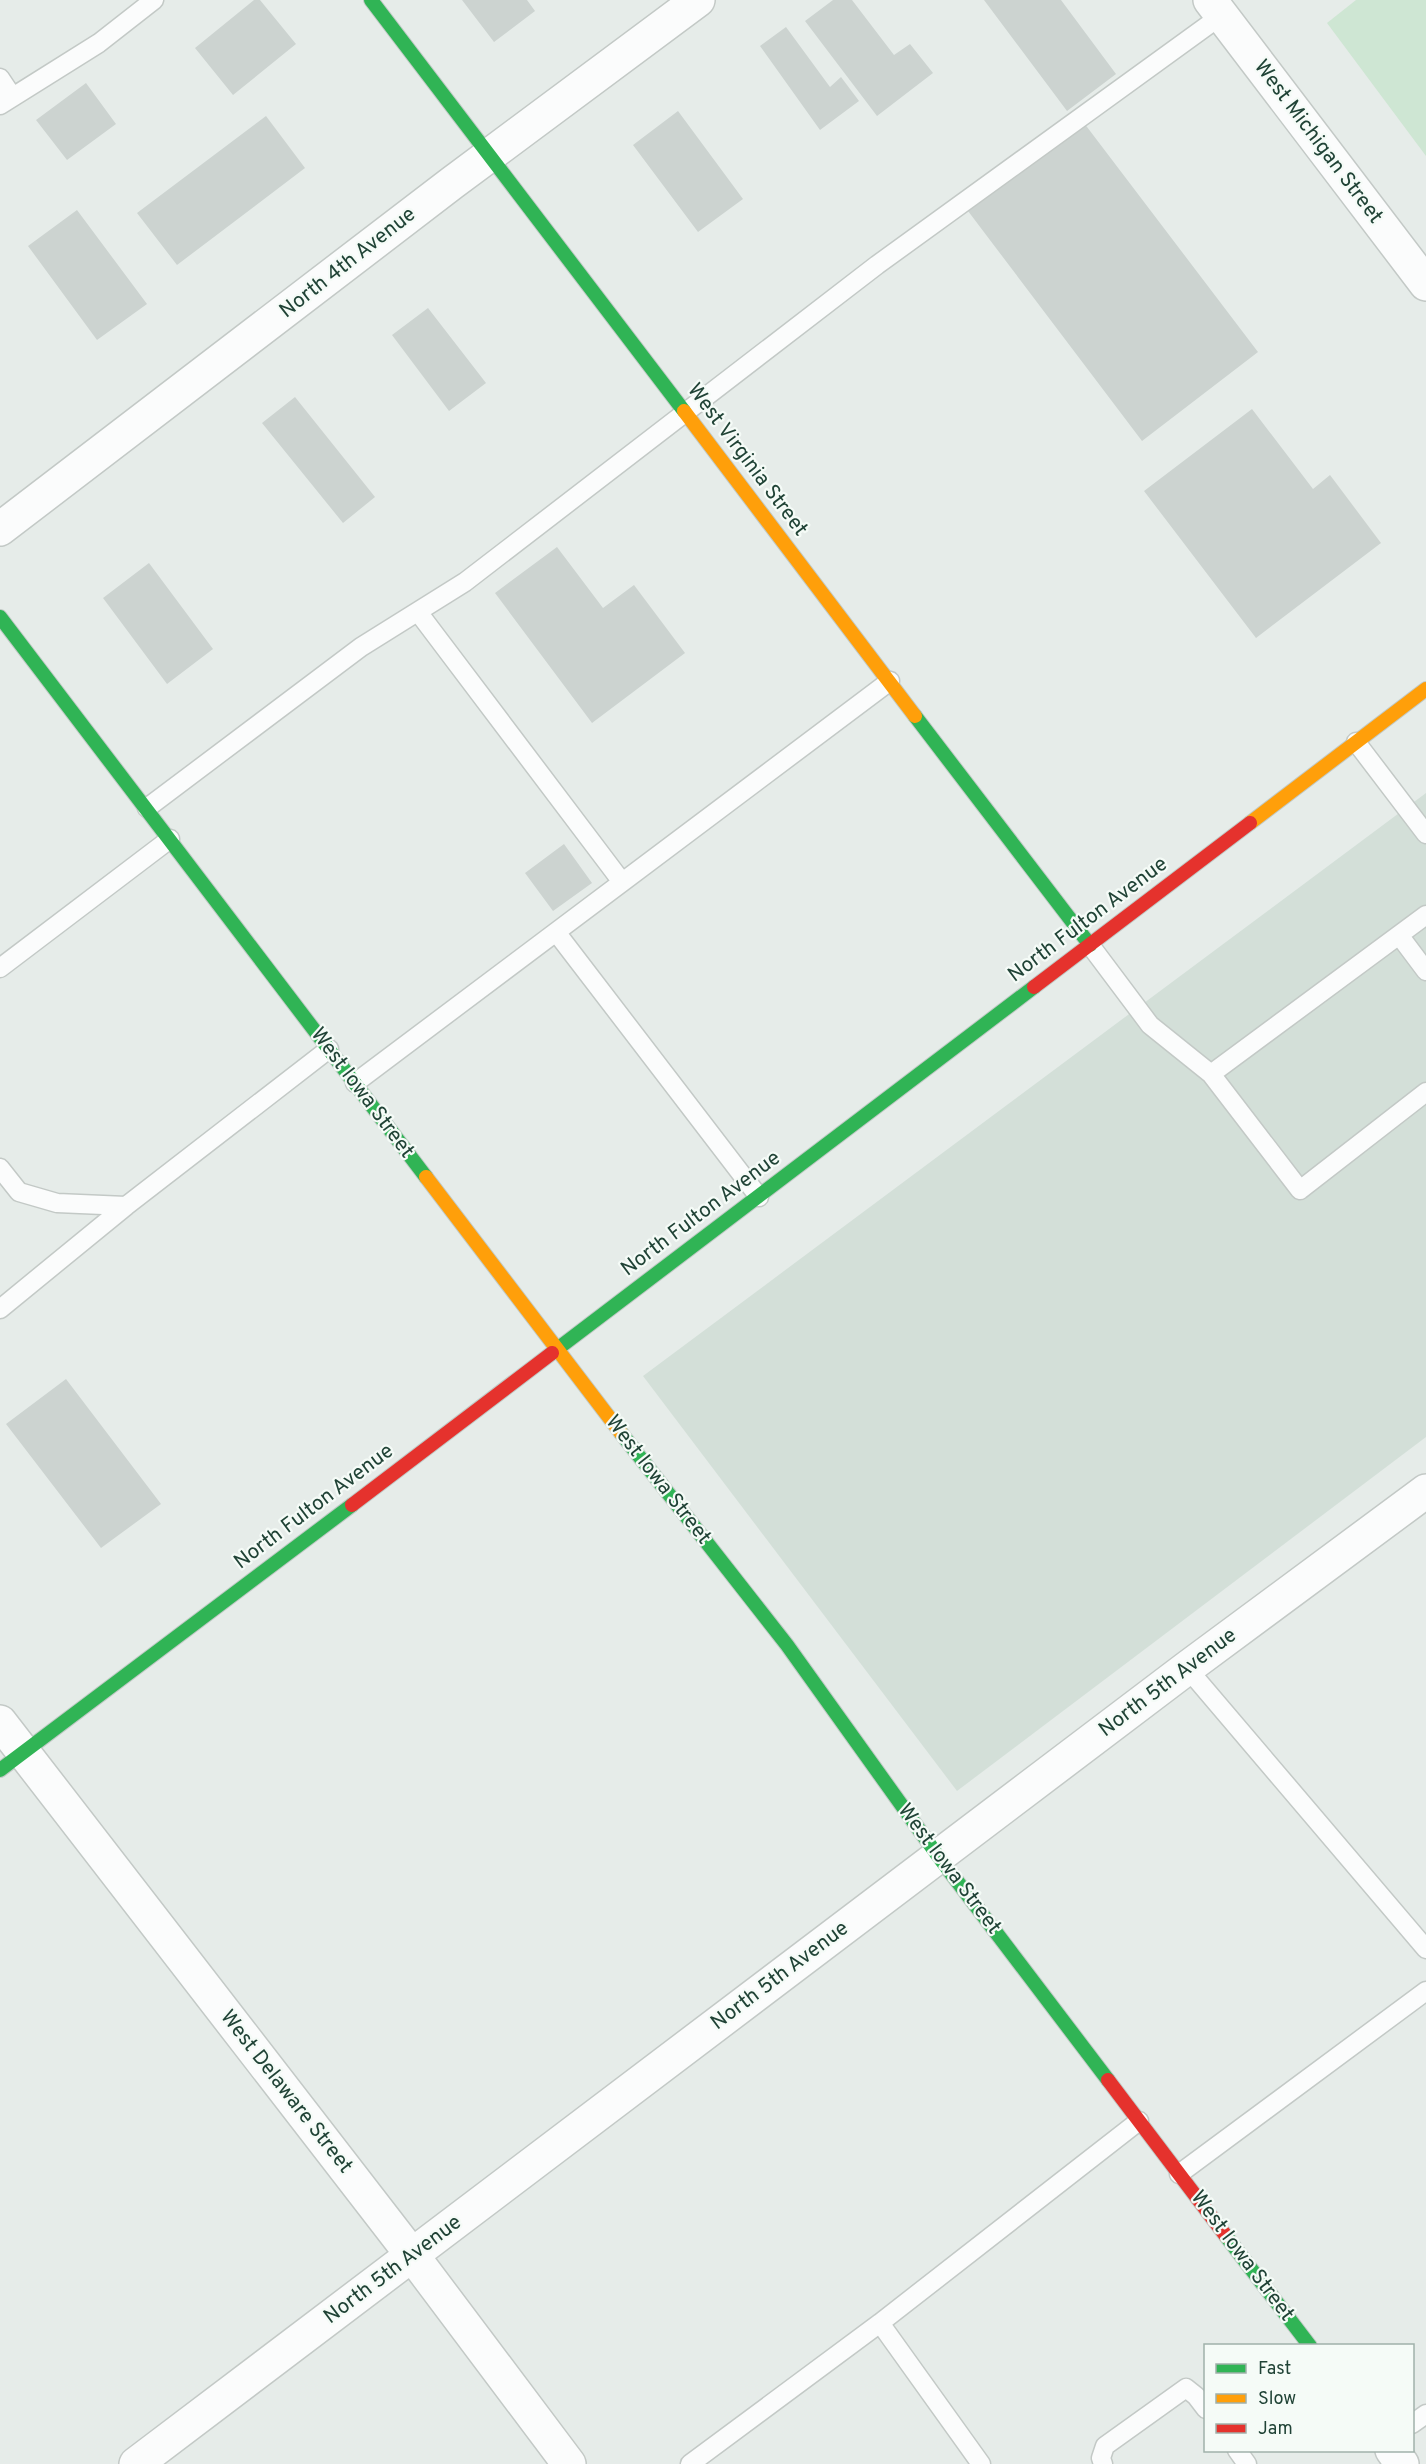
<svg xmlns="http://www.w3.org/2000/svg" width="1426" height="2464" viewBox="0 0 1426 2464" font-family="Overpass,sans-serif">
<rect width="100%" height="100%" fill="#e6ece9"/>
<path fill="#d3dfd8" d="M1426 793V1437L957 1791 643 1376Z"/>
<path fill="#cee6d3" d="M1356 0H1426V156L1327 23Z"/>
<path fill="#ccd3d0" d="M254 0H260L296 44 233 95 195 48Z
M462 0H527L535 11 494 42Z
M833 0H852L894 55 910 44 933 73 877 116 805 21Z
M984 0H1061L1116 74 1067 111Z
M786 27 830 87 841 77 859 101 820 130 760 46Z
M86 83 116 124 67 160 36 120Z
M678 111 743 199 698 232 633 145Z
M266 116 305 168 177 265 137 213Z
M1084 123 1258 352 1142 441 968 211Z
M77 210 147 304 97 340 28 246Z
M428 308 486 383 449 411 392 335Z
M295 397 375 497 343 523 262 423Z
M1252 409 1313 489 1330 475 1381 543 1256 638 1144 491Z
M557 547 603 608 634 585 685 653 592 723 495 593Z
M149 563 213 649 167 684 103 598Z
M564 844 592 883 553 911 525 873Z
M66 1379 161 1504 101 1548 6 1424Z"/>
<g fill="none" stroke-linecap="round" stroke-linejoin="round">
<g stroke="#c3c9c6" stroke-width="21">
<path id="lane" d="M0 78 12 96
M0 105 99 43 154 0
M418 612 622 882
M1356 742 1426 834
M147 808 361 647 465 582 877 265 1222 15
M556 932 759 1197
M1399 935 1426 971
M1090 945 1150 1025 1211 1074 1426 915
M0 968 170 839
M1211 1074 1300 1190 1426 1092
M355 1083 890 681
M0 1168 19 1192 57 1203 126 1206 329 1049
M0 1309 126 1206
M1187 1668 1426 1949
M1179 2174 1426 1991
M880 2323 981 2464
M1412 2424 1426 2414
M1237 2450 1247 2464
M690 2464 880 2323 1139 2121
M1103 2464 1101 2458 1105 2446 1186 2388 1196 2396 1206 2409"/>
</g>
<g stroke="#c3c9c6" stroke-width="36">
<path id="street" d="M1210 0 1426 284
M0 529 452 183 698 0
M0 1722 412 2255 569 2464
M1392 2450 1402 2464
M136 2464 1187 1668 1426 1491"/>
</g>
<g stroke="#c1cac6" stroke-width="16">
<path id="fast" d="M371 0 684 411
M0 617 426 1177
M915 716 1090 945
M552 1353 1034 987
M621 1433 787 1645 938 1856 1108 2080
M0 1770 352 1505
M1226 2236 1310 2346"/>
</g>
<g stroke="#c1cac6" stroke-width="16">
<path id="slow" d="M684 411 915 716
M1250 823 1426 689
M426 1177 621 1433"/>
</g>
<g stroke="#c1cac6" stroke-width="16">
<path id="jam" d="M1034 987 1250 823
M352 1505 552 1353
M1108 2080 1226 2236"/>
</g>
<use href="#lane" stroke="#fbfcfc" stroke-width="18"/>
<use href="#street" stroke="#fbfcfc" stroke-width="33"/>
<use href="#fast" stroke="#30b455" stroke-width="14"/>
<use href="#slow" stroke="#ff9f0a" stroke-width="14"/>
<use href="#jam" stroke="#e5322d" stroke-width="14"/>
</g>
<g text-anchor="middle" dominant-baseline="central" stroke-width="4.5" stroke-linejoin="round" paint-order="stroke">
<g font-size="21" fill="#204336" stroke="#f5fbf7">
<text transform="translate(1318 142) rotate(53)">West Michigan Street</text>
<text transform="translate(348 263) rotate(-38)">North 4th Avenue</text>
<text transform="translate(747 460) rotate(53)">West Virginia Street</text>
<text transform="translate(1088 920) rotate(-37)">North Fulton Avenue</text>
<text transform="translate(362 1093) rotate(53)">West Iowa Street</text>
<text transform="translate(701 1214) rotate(-37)">North Fulton Avenue</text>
<text transform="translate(658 1480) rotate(52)">West Iowa Street</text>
<text transform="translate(314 1507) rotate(-37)">North Fulton Avenue</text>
<text transform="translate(1168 1683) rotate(-37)">North 5th Avenue</text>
<text transform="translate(949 1869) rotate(53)">West Iowa Street</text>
<text transform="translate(780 1976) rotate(-37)">North 5th Avenue</text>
<text transform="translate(286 2092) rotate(52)">West Delaware Street</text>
<text transform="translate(1242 2256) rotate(53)">West Iowa Street</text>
<text transform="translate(393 2270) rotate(-37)">North 5th Avenue</text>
</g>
</g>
<rect x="1204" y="2344" width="210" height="108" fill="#f5fbf7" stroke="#a0b1aa" stroke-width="1.5"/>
<rect x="1216" y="2364" width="30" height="9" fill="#30b455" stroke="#a0b1aa" stroke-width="1.5"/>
<text x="1258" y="2374" font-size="18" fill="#204336">Fast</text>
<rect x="1216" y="2394" width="30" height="9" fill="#ff9f0a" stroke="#a0b1aa" stroke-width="1.5"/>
<text x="1258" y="2404" font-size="18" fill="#204336">Slow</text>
<rect x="1216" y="2424" width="30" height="9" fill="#e5322d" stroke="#a0b1aa" stroke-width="1.5"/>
<text x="1258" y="2434" font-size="18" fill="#204336">Jam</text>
</svg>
